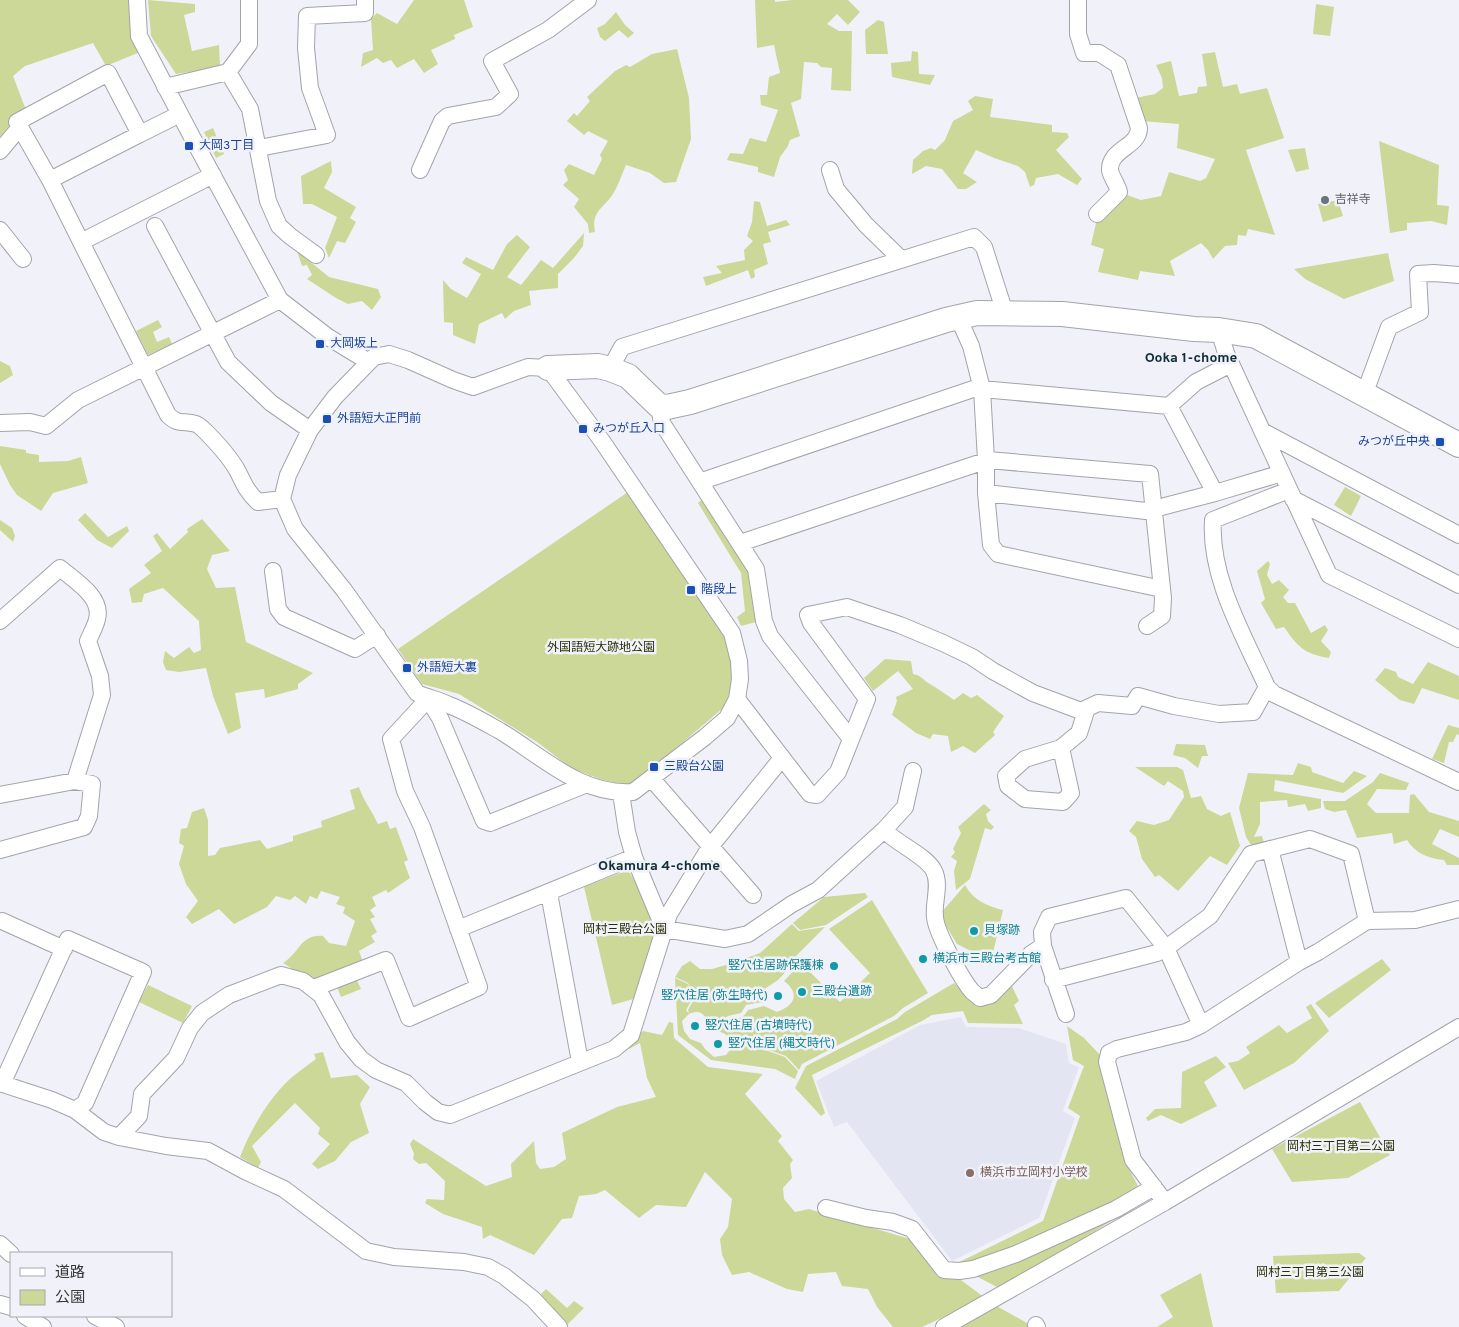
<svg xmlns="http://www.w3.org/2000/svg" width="1459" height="1327" viewBox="0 0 1459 1327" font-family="Overpass,'Noto Sans JP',sans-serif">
<rect width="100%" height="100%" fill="#f1f2f9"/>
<path fill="#e3e5f3" d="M961 1017 966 1027 1019 1028 1066 1044 1069 1063 1079 1067 1063 1111 1075 1118 1039 1218 952 1261 847 1122 834 1127 816 1081 920 1025Z"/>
<path fill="#cbd897" d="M0 0H133L140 52 106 66 93 43 25 66 13 76 26 110 13 121 0 137Z
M148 0 195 4V12L184 15 192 51 219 45 220 67 176 74 151 36Z
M414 0H464L473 27 454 35 455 39 431 50 438 64 424 73 414 59 397 68 391 60 383 63 377 58 361 67 363 53 373 50 371 19 377 13 397 24Z
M755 0H775V2L792 0H848L860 12 848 25 837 14 827 24 839 31H852L851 91 831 90 832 68 821 67 817 63 804 62 801 99 791 103 800 136 790 140 788 146 780 157 774 177 758 172V167L727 160 730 153 743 154 750 138 766 142 778 110 761 105 760 95H767L769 77 780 73 774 45 757 48Z
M1316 4 1334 7 1330 36 1313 34Z
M616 12 625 25 634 33 628 38 619 30 605 41 600 37 597 28 605 24Z
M878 20 884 22 888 54H866L865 30Z
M677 49 689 98 691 139 676 182 664 183 650 173 626 165C622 174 618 186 613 194 603 209 591 211 595 232L589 233 588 224 574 207 579 199 563 185 568 180 564 170 569 164 594 175 602 159 600 155 608 141 588 131 584 135 567 121 574 113 577 116 590 101 587 97 615 71 626 65 630 67 652 54Z
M912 51 918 52 919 74 935 75 930 85 892 77 891 63 911 61Z
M1215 52 1223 87 1237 84 1240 94 1267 88 1284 138 1246 150 1275 235 1248 229 1246 236 1238 235 1237 245 1225 246 1213 259 1208 250 1201 243 1170 261 1175 276 1140 271 1138 280 1098 272 1104 249 1091 245 1096 223 1124 194 1141 200 1161 196 1169 172 1200 181 1206 178 1215 159 1177 148 1179 124 1141 121 1135 98 1155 94 1163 88 1162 78 1156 65 1171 61 1179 96 1197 93 1198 87 1207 86 1202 54Z
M975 96 993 99 990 117 1052 125V132L1067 133 1069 137 1056 150 1082 179 1077 185 1058 174 1036 178 1034 185 1030 187 1025 172 1018 166 994 158 976 150 963 173 977 182 966 189H958L942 169 926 166 912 174 913 160 923 151 931 148 935 150 945 140 953 121 973 110 968 101Z
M213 128 224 154 216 158 204 132Z
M1379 141 1439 165 1437 205 1449 206 1447 225 1431 221 1407 223V230L1390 233Z
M1305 148 1309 169 1296 172 1288 150Z
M331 161 332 172 324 188 356 207 350 218 356 222 345 243 337 241 329 258 325 248 337 217 312 204H303L301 176Z
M1338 200 1343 216 1323 222 1318 204Z
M754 201 760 202 767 226 786 220 790 225 768 232 771 242 763 244 768 264 754 270 755 277 751 279 748 270 706 286 703 277 722 273 716 266 745 260 744 250 753 241 747 236 752 222Z
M584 233 583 246 574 258 558 274V288L529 291 531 305 514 311 505 319 502 313 479 324 475 344 453 335V323L444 322 443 280 451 289 467 298 481 274 462 263 466 257 493 270 507 244 517 235 530 247 507 277 521 285 541 260 553 268Z
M297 251 329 277 378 289 381 297 372 310 362 301 348 304 336 298 307 279 312 275 307 265 302 266Z
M1388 253 1394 281 1344 299 1305 279 1294 269Z
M158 320 162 327 153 332 157 342 169 337 172 344 148 355 136 331Z
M0 361 10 366 13 375 0 383Z
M0 446 26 450V453L39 455V462L68 461 81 457 88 483 53 493 41 511 17 495 10 485 0 464Z
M1345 487 1361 496 1351 516 1334 505Z
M628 492 726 632 733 661V686L723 708 633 785 613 784 571 768 537 742 459 694 422 684 398 649Z
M705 497 752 572 756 622 741 626 737 617 745 611 741 573 698 503Z
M85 513 108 537 127 526 129 531 112 548 97 540 78 520Z
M202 519 230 551 212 555 207 569 216 588 235 587 246 642 313 673 298 684V689L265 698 264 689 235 693 241 728 228 734 213 696 206 668 179 672 166 670 163 662 165 651 174 658 189 647 194 653 201 650 199 621 163 588 144 594 142 602 132 603 129 589 151 573 144 565 162 551 153 536 157 533 170 549 188 532 187 529Z
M0 520 12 528 15 536 13 542 0 530Z
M1268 561 1270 564 1267 575 1272 584 1279 580 1289 590 1283 597 1288 603H1295L1311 633 1325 625 1328 630 1321 641 1331 652 1329 658C1304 654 1298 647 1284 627L1276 629 1261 603 1265 599 1257 571Z
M885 659 911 661 913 674C923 676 922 680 930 684 938 689 946 694 954 700L963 693 971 698 977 695 1004 716 993 732 995 735 975 753 963 746 951 752 948 736 933 734 930 739 916 733 892 715 897 701 896 697 913 689 898 671 873 691 864 678Z
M1428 662 1459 676V700L1422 688 1414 704 1400 700 1375 680 1385 668 1396 672 1398 677 1413 684Z
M1448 725 1459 728V735L1457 734 1453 742H1449L1444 763 1432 759Z
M1176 744 1205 745 1208 756H1202L1198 768 1185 758 1173 755Z
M1298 763 1311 767 1312 772 1343 783 1354 771 1367 776 1343 793 1275 780 1274 791 1321 799V808L1308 811 1305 804 1288 807 1287 800 1260 802V824L1254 837 1262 836 1264 843 1253 848 1246 837 1239 808 1248 773 1293 775Z
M1135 767H1177L1183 770 1191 798 1201 796 1207 809 1221 816 1230 812 1240 846 1227 865 1210 856 1178 891 1159 875 1155 877 1142 859 1136 837 1129 831 1137 821 1154 825 1169 820 1184 797 1183 791 1168 781 1164 786Z
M1380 773 1409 783 1406 790 1377 789 1367 804 1376 813H1409L1410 795 1414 794 1429 812 1459 821V837L1440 829 1432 844 1459 858V865H1447L1444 860C1428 858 1416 854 1407 840L1394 844 1392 833 1357 838 1346 810 1334 812 1325 809 1323 801H1345L1373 782Z
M359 787C363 800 372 811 378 824L387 821 390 829 396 827 408 860 404 862 410 878 388 893 386 890 372 897 376 906 370 910 375 917 370 919 377 932 371 936 375 942 359 951 363 962 320 981 302 975 283 963C300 953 300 934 323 936L329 943 346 946 355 921 343 913 345 907 336 904 340 897 321 891 317 899 310 896 306 904 295 896 290 900 276 896 267 907 234 924 219 909 192 924 186 917 198 901 186 884 179 864 184 846 179 843 181 829 187 828 192 812 204 808 208 820V856L215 855 220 848 260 840 267 849 293 841V836L322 827 321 821 355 809 350 790Z
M984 804 991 810 986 814 988 821 994 827 991 830 985 828 970 879 956 890 954 871 957 861 951 857 955 852 953 849 961 833 958 827Z
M628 870 650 907 657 930 637 998 612 1005 584 887Z
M965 885C973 900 987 906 1003 910L992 957 977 954 957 944 942 919 941 913Z
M865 893 868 897 826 925 800 930 793 923 824 897Z
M872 900 928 993 903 1008 894 1016 802 1064 799 1070 786 1056 752 1044 732 1046C730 1037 727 1034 718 1031V1026C722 1024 726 1020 730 1019 740 1017 742 1020 748 1010L764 1006 777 1012C794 1006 801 994 784 981L801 963 840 1002 870 973 829 929Z
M792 924 799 931 825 927 794 958 796 961 778 980 766 988 763 995V1002L746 1005 741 1013 728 1016 716 1023H710C703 1014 701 1009 689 1014L688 1010 696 996 688 983 675 977 682 966 690 961 700 969H712L736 962 760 953Z
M1382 959 1391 970 1329 1018 1315 1003Z
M356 978 361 989 341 997 337 987Z
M675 978 688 984 694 996 686 1010 689 1014 682 1021 684 1031 690 1039 701 1043 705 1049 714 1057 726 1055 732 1047 752 1045 785 1057 798 1071 795 1079 775 1069 711 1060 678 1035Z
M954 983 980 1006 1011 984 1019 1001 1014 1005 1023 1024 968 1023 963 1011 932 1015 922 1021 812 1075 825 1113 821 1116 795 1088 806 1066 897 1019 905 1012Z
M148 985 192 1006 183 1023 139 1002Z
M1311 1004 1329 1031 1294 1063 1244 1090 1228 1063 1238 1061 1250 1053 1246 1047 1279 1025 1287 1033 1312 1018 1306 1007Z
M669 1022 673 1023 674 1038 708 1067 763 1074 745 1094 782 1136 778 1141 793 1160 790 1164 792 1178 783 1188 784 1199 795 1212 809 1209 910 1239 939 1272 1043 1221 1080 1116 1068 1108 1084 1066 1073 1060 1067 1026 1084 1038 1100 1055 1126 1163 1140 1190 1126 1212 1001 1289 970 1273 961 1280 985 1298 922 1327H893L877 1307 868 1289 842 1286 836 1272 808 1274 803 1292 787 1289 749 1272 732 1275 722 1255 720 1239 728 1227 732 1199 705 1172 686 1207 656 1205 639 1218 605 1190 596 1194 579 1196 572 1218 562 1219 534 1255 490 1235 483 1239 482 1227 443 1214 425 1203 427 1199 444 1200 445 1181 426 1163 419 1164 413 1159 414 1154 410 1144 413 1139 486 1186 512 1177 511 1164 534 1141 536 1163 540 1169 554 1167 566 1159 562 1133 617 1107 656 1097 647 1078 640 1043 629 1049 625 1045 643 1031 662 1035Z
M323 1052 331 1078 357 1075 370 1087 360 1104 369 1133 351 1142 335 1161 318 1169 312 1164 330 1144 318 1134 320 1128 295 1103 252 1146 261 1162 258 1168 240 1157C251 1129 268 1099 291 1078 299 1071 308 1065 316 1059L314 1054Z
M1216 1056 1226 1067 1204 1082 1217 1106 1181 1124 1161 1115 1148 1121 1146 1118 1155 1109 1181 1108 1182 1072Z
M1360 1102 1390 1155 1348 1178 1292 1182 1272 1149Z
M1359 1253 1366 1258 1339 1291 1276 1293 1273 1256Z
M1201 1273 1213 1327H1157L1173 1317 1160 1295Z
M546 1289 567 1308 574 1301 584 1308 566 1326 544 1302 541 1294Z
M993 1304 1027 1323 1028 1327H957Z"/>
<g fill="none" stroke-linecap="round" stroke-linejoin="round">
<g stroke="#a3a3aa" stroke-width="18">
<path id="street" d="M137 0 139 36 192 137 280 300 328 337 369 362
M1078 0V34L1084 53H1099L1118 65 1139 128C1139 147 1109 149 1110 170 1111 177 1117 184 1119 192L1097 214
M228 72 250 109 268 201 279 226 290 236 316 255
M165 87 228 72 249 44V0
M140 134 180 114
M259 148 327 135 310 88 306 48 307 16 365 13V0
M0 151 20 127
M420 170 442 121 448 116 496 107 510 94 492 61 548 30 588 0
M830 170 836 189 866 225 901 259
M50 180 140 134 108 73 17 122 50 180 81 242 213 175
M155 226 228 362 271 403 310 430
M0 230 23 259
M81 242 168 415C179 426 184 420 196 424 199 425 203 429 205 431 216 442 229 456 237 470 244 483 246 491 258 502L282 499
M958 317 971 346 982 389 1169 406 1215 493
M1219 330 1226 353 1329 575 1459 639
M389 354 408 360 453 380 473 387 528 367 548 368 602 441 732 633 739 661 740 679 737 699 727 718 705 737 633 792C581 796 542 756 500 731 484 722 467 712 449 705 439 700 428 698 417 693L344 590 295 529 282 499 288 475 310 430 335 397 369 362 374 357Z
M610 369 622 347 974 237 984 247 1005 313
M1364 395 1389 327 1420 312 1418 274 1434 273 1459 275
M659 406 662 423 756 569 764 621 770 636 851 739
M1169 406 1196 382 1231 364
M0 423 30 422 46 426 78 400 280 300
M1262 431 1459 535
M702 481 973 389H982L986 460V493L991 545 998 554 1162 589
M1289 490 1213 520C1209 577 1244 636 1267 687L1274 694 1459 782
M986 493 1146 511 1215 493 1282 473
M1293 499 1459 585
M740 543 988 460 1150 474 1163 598 1162 616 1147 626
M273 571 278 609 284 617 355 649 377 635
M0 621 60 568C74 580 103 597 97 619 96 625 91 634 88 641L100 676 102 695 75 781
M737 699 810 794 817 795 838 772 867 699 811 623 808 615 847 607 900 625 943 643 972 657 993 671 1033 693 1081 711 1098 703 1132 706 1138 696 1174 706 1219 714 1253 712 1267 687
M1061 748 1071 793 1063 802 1025 799 1008 786 1006 776 1025 759 1061 748 1079 733 1087 708
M651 778 753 895
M621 793 627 832 634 857 664 929
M0 795 75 781 92 784 89 816 84 827 0 850
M884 830C897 844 927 856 934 871 941 885 933 903 935 917 936 932 961 978 971 990 973 993 977 995 980 998L991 995 1031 954 1043 946 1042 932 1049 917 1126 898 1166 948 1201 1025
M1270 849 1299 962
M549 893 580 1062
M2 921 64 949
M458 929 634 857
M664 929 725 939 748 934 792 904 818 890 884 830 905 807 913 771
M1043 946 1066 1014
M1053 980 1157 953 1166 948 1210 916 1251 854 1310 839 1351 854 1367 921
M314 988 386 960 409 1018 479 987 422 827 405 791 391 739 428 699 440 718 484 821 490 823 587 784
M0 1083 52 1100 75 1110 104 1132 119 1137 166 1146 208 1151 245 1171 284 1189 366 1251 394 1257 464 1262 488 1267 504 1276 533 1299 559 1327
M2 1084 68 939 143 972 85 1103 75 1110
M119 1137 139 1116 142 1094 176 1058 190 1028 202 1013 229 995 281 975 303 981 321 995 347 1042 361 1059 376 1070 406 1083 425 1102 438 1112 450 1115 614 1049 631 1035 669 914 710 847 782 758
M1165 1202 1133 1160 1107 1062 1109 1053 1117 1049 1186 1032 1201 1025 1299 962 1318 952 1367 921 1415 920 1459 909
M826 1208 866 1218 893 1222 912 1229 944 1270 959 1271 973 1269 1016 1254 1116 1209 1154 1187
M0 1244 11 1254
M0 1304 11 1307
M25 1316 43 1327
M95 1316 116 1327
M1036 1325 1037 1327
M944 1327 1165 1202 1459 1027"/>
</g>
<g stroke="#a3a3aa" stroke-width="26">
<path id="secondary" d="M548 368 598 366 610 369 628 376 659 406 667 407 690 402 946 320 977 313 1062 314 1194 329 1219 330 1256 336 1459 445"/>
</g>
<use href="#street" stroke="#fff" stroke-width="16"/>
<use href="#secondary" stroke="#fff" stroke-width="24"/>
</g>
<g fill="#1a4fb4" stroke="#f1f2f9" stroke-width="2">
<rect x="184" y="141" width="10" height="10" rx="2.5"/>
<rect x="315" y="339" width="10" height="10" rx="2.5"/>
<rect x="322" y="414" width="10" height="10" rx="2.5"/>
<rect x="578" y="424" width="10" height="10" rx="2.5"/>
<rect x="1435" y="437" width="10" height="10" rx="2.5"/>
<rect x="686" y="585" width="10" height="10" rx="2.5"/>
<rect x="402" y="663" width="10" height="10" rx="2.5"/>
<rect x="649" y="762" width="10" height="10" rx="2.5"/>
</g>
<circle fill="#6b7280" stroke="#f1f2f9" stroke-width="2" cx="1325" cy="200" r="5"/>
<g fill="#0f9aa8" stroke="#f1f2f9" stroke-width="2">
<circle cx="974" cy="931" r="5"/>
<circle cx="923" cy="959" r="5"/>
<circle cx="834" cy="966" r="5"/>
<circle cx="802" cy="992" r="5"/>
<circle cx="778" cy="996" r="5"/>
<circle cx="695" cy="1026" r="5"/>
<circle cx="718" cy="1044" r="5"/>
</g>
<circle fill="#8d6e63" stroke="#f1f2f9" stroke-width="2" cx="970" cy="1173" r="5"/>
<g text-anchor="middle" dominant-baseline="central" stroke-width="5" stroke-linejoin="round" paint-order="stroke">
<g font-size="12" fill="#164399" stroke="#f1f2f9" text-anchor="start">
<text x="199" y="146">大岡3丁目</text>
<text x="330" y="344">大岡坂上</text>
<text x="337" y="419">外語短大正門前</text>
<text x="593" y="429">みつが丘入口</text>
<text x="1430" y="442" text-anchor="end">みつが丘中央</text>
<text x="701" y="590">階段上</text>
<text x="417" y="668">外語短大裏</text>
<text x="664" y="767">三殿台公園</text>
</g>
<g font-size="12" fill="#5b616d" stroke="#f1f2f9" text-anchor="start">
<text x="1335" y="200">吉祥寺</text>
</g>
<g font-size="12" fill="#282e04" stroke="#f1f2f9">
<text x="601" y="648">外国語短大跡地公園</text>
<text x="625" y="930">岡村三殿台公園</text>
<text x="1341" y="1147">岡村三丁目第二公園</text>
<text x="1310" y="1273">岡村三丁目第三公園</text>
</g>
<g font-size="12" fill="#0d838f" stroke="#f1f2f9" text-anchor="start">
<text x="984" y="931">貝塚跡</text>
<text x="933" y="959">横浜市三殿台考古館</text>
<text x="824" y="966" text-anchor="end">竪穴住居跡保護棟</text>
<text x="812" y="992">三殿台遺跡</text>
<text x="768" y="996" text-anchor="end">竪穴住居 (弥生時代)</text>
<text x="705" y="1026">竪穴住居 (古墳時代)</text>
<text x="728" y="1044">竪穴住居 (縄文時代)</text>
</g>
<g font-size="12" fill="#785e54" stroke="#f1f2f9" text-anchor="start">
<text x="980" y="1173">横浜市立岡村小学校</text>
</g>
<g font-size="14" font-weight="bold" fill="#112f39" stroke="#f1f2f9">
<text x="1191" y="358">Ooka 1-chome</text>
<text x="659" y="866">Okamura 4-chome</text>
</g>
</g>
<rect x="10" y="1252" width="162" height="65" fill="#f1f2f9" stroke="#a6a7ac"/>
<rect x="20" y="1268" width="25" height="8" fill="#ffffff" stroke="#a6a7ac"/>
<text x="55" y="1277" font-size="15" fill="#363739">道路</text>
<rect x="20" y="1290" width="25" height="15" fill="#cbd897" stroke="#a6a7ac"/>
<text x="55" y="1302" font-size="15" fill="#363739">公園</text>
</svg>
